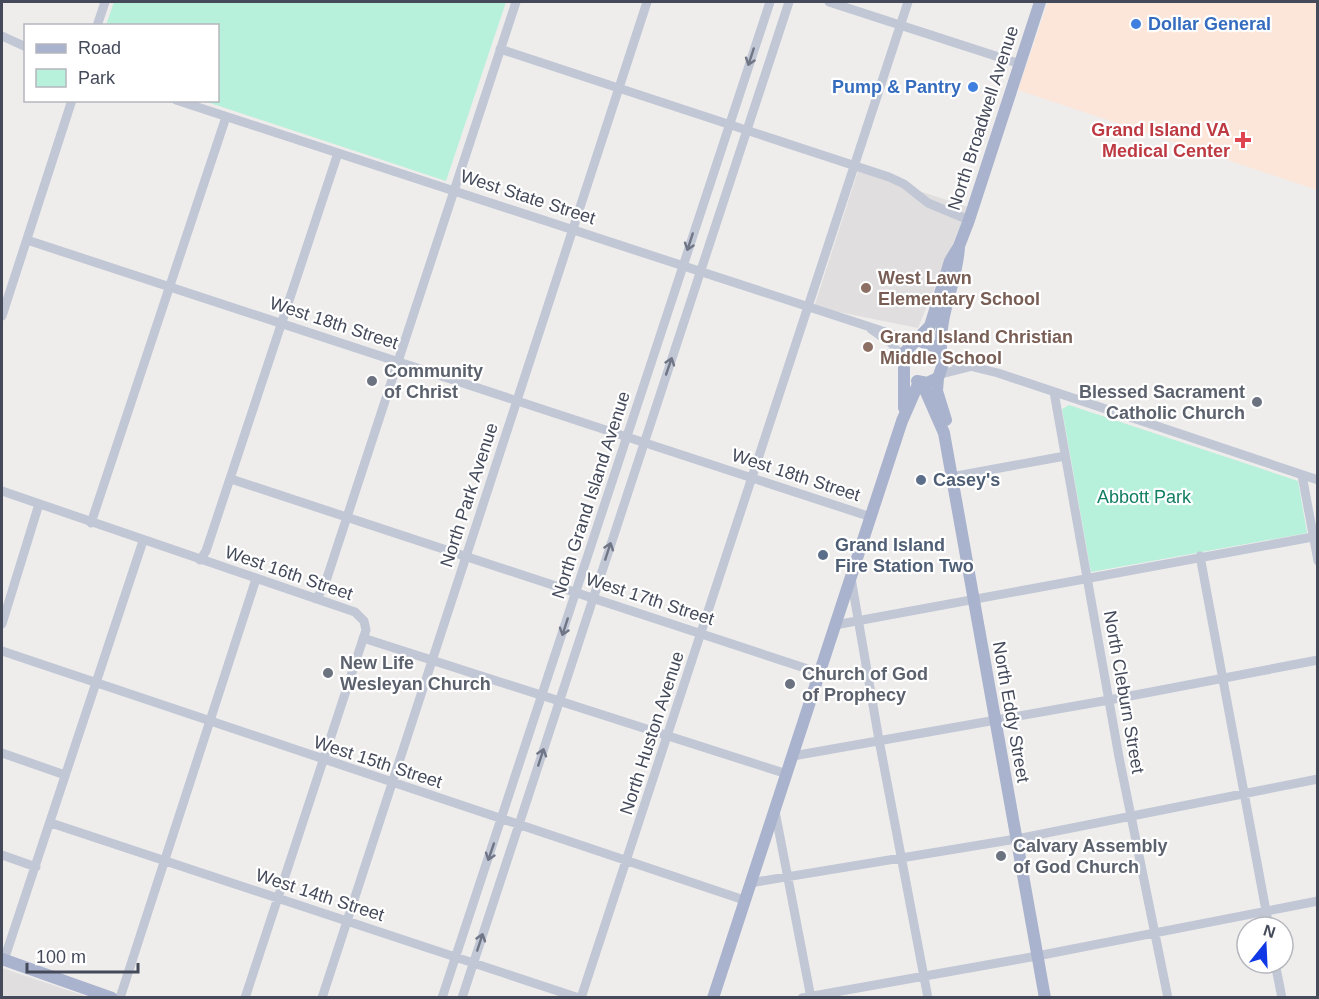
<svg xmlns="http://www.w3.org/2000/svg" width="1319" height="999" viewBox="0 0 1319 999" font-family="Arial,sans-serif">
<rect width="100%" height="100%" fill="#efedec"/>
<path fill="#e0dede" d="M858 171 968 207 918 328 814 307Z
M2 968 88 997H2Z"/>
<path fill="#fce5d9" d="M1048 2H1317V190L1018 90Z"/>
<path fill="#b7f0db" d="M114 2H506L446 181 204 101 218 100V26L106 25Z
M1069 405 1298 481 1307 533 1091 572 1062 409Z"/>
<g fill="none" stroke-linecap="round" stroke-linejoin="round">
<path stroke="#c1c7d5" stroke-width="9" d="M829 2 1020 64
M97 26 105 2
M2 36 26 47
M500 49 889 177 904 184 928 203 969 220
M176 100 913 341
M27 240 871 517
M2 316 72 100
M871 329 891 343 903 358
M943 354 953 362 998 373 1318 480
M941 374 969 367
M1054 392 1119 757 1168 998
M1302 475 1318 561
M951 477 1065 456
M231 479 820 673
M2 491 355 612 364 621 366 630 245 998
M91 523 226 117
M1200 556 1269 927
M200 560 206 551 338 153
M851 578 879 740 928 998
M316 599 324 587 516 2
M2 624 39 504
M835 625 1318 536
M363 638 787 774
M2 651 744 900
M2 753 65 775
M793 756 1109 700 1318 660
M775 811 811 998
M51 823 579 998
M2 855 36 867
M750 883 1016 839 1318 779
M4 960 143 541
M1275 963 1282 998
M120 998 256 579
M322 998 647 2
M442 998 770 2
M462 998 789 2
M581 998 908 2
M802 998 1037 956 1318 901"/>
<path stroke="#aab3cd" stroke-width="12" d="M917 340 941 349 944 361 938 378 927 383 917 381
M941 349C939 313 957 283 959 247
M938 378 937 391 946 420
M922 383 944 433 1045 998
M904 408V353L930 326 950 261 959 246 969 220 1040 2
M2 959 112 998
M713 998 902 421 919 382"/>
</g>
<defs><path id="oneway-shaft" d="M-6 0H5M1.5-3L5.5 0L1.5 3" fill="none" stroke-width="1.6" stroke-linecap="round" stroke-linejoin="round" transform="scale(1.5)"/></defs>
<g stroke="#707685">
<use href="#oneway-shaft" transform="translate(751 57) rotate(108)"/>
<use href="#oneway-shaft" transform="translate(690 242) rotate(108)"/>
<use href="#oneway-shaft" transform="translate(669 366) rotate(-71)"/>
<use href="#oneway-shaft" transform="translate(608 551) rotate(-72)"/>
<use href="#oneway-shaft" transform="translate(565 627) rotate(108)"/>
<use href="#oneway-shaft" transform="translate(541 757) rotate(-72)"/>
<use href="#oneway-shaft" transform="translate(491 852) rotate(109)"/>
<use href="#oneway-shaft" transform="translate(480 942) rotate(-72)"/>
</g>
<g fill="#3f7fe0" stroke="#fff" stroke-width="2">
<circle cx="1136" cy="24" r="6"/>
<circle cx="973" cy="87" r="6"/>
</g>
<path fill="#e0444e" stroke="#fff" stroke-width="2" d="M1240 131h6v6h6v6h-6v6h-6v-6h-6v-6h6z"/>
<g fill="#8d6e63" stroke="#fff" stroke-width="2">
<circle cx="866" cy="288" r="6"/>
<circle cx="868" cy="347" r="6"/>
</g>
<g fill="#6b7280" stroke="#fff" stroke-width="2">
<circle cx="372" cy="381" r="6"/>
<circle cx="1257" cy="402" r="6"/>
<circle cx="328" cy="673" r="6"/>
<circle cx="790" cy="684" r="6"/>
<circle cx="1001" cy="856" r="6"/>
</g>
<g fill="#5c6f8a" stroke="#fff" stroke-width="2">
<circle cx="921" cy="480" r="6"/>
<circle cx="823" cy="555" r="6"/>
</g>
<g text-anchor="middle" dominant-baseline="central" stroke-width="4.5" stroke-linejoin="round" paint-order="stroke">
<g font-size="18" font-weight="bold" fill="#366cbe" stroke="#fff" text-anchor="start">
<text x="1148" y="24">Dollar General</text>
<text x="961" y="87" text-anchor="end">Pump &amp; Pantry</text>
</g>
<g font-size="18" fill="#444a5a" stroke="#fff">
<text transform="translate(983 118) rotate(-72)">North Broadwell Avenue</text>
<text transform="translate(528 197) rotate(18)">West State Street</text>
<text transform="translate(334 323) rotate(18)">West 18th Street</text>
<text transform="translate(796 475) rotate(18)">West 18th Street</text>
<text transform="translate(469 495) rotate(-72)">North Park Avenue</text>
<text transform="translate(591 495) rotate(-72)">North Grand Island Avenue</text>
<text transform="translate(289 573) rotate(19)">West 16th Street</text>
<text transform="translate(650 599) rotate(18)">West 17th Street</text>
<text transform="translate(1124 692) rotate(80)">North Cleburn Street</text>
<text transform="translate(1011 712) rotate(80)">North Eddy Street</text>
<text transform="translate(652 733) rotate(-72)">North Huston Avenue</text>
<text transform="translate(378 762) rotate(18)">West 15th Street</text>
<text transform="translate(320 895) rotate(18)">West 14th Street</text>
</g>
<g font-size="18" font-weight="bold" fill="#be3a42" stroke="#fff" text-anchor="end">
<text x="1230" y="130">Grand Island VA<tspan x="1230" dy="21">Medical Center</tspan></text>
</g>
<g font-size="18" font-weight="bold" fill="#785e54" stroke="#fff" text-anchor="start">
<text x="878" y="278">West Lawn<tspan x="878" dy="21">Elementary School</tspan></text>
<text x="880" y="337">Grand Island Christian<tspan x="880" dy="21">Middle School</tspan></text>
</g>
<g font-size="18" font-weight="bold" fill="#5b616d" stroke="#fff" text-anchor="start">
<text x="384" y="371">Community<tspan x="384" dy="21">of Christ</tspan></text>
<text x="1245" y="392" text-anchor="end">Blessed Sacrament<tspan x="1245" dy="21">Catholic Church</tspan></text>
<text x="340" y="663">New Life<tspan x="340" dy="21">Wesleyan Church</tspan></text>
<text x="802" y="674">Church of God<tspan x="802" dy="21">of Prophecy</tspan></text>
<text x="1013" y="846">Calvary Assembly<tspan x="1013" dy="21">of God Church</tspan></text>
</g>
<g font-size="18" font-weight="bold" fill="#4e5e75" stroke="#fff" text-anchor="start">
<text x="933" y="480">Casey's</text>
<text x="835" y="545">Grand Island<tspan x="835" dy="21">Fire Station Two</tspan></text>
</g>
<g font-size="18" fill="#127e62" stroke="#fff">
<text x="1144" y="497">Abbott Park</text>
</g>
</g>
<rect width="1319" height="999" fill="none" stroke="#444a5a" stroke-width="6"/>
<rect x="24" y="24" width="195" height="78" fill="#ffffff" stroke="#b4b7bd" stroke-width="1.5"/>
<rect x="36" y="44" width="30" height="9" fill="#aab3cd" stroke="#b4b7bd" stroke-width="1.5"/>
<text x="78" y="54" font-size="18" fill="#444a5a">Road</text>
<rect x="36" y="69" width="30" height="18" fill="#b7f0db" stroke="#b4b7bd" stroke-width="1.5"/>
<text x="78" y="84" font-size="18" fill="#444a5a">Park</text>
<g transform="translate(1265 945) rotate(18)"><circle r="28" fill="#ffffff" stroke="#b4b7bd" stroke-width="1.5"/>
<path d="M0-4.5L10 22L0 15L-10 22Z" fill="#1039e5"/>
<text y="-9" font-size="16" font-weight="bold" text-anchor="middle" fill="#444a5a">N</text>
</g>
<path d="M27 963v9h111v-9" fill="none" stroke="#444a5a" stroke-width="3"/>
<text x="36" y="963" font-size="18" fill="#444a5a" stroke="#ffffff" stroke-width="4.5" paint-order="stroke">100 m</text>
</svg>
